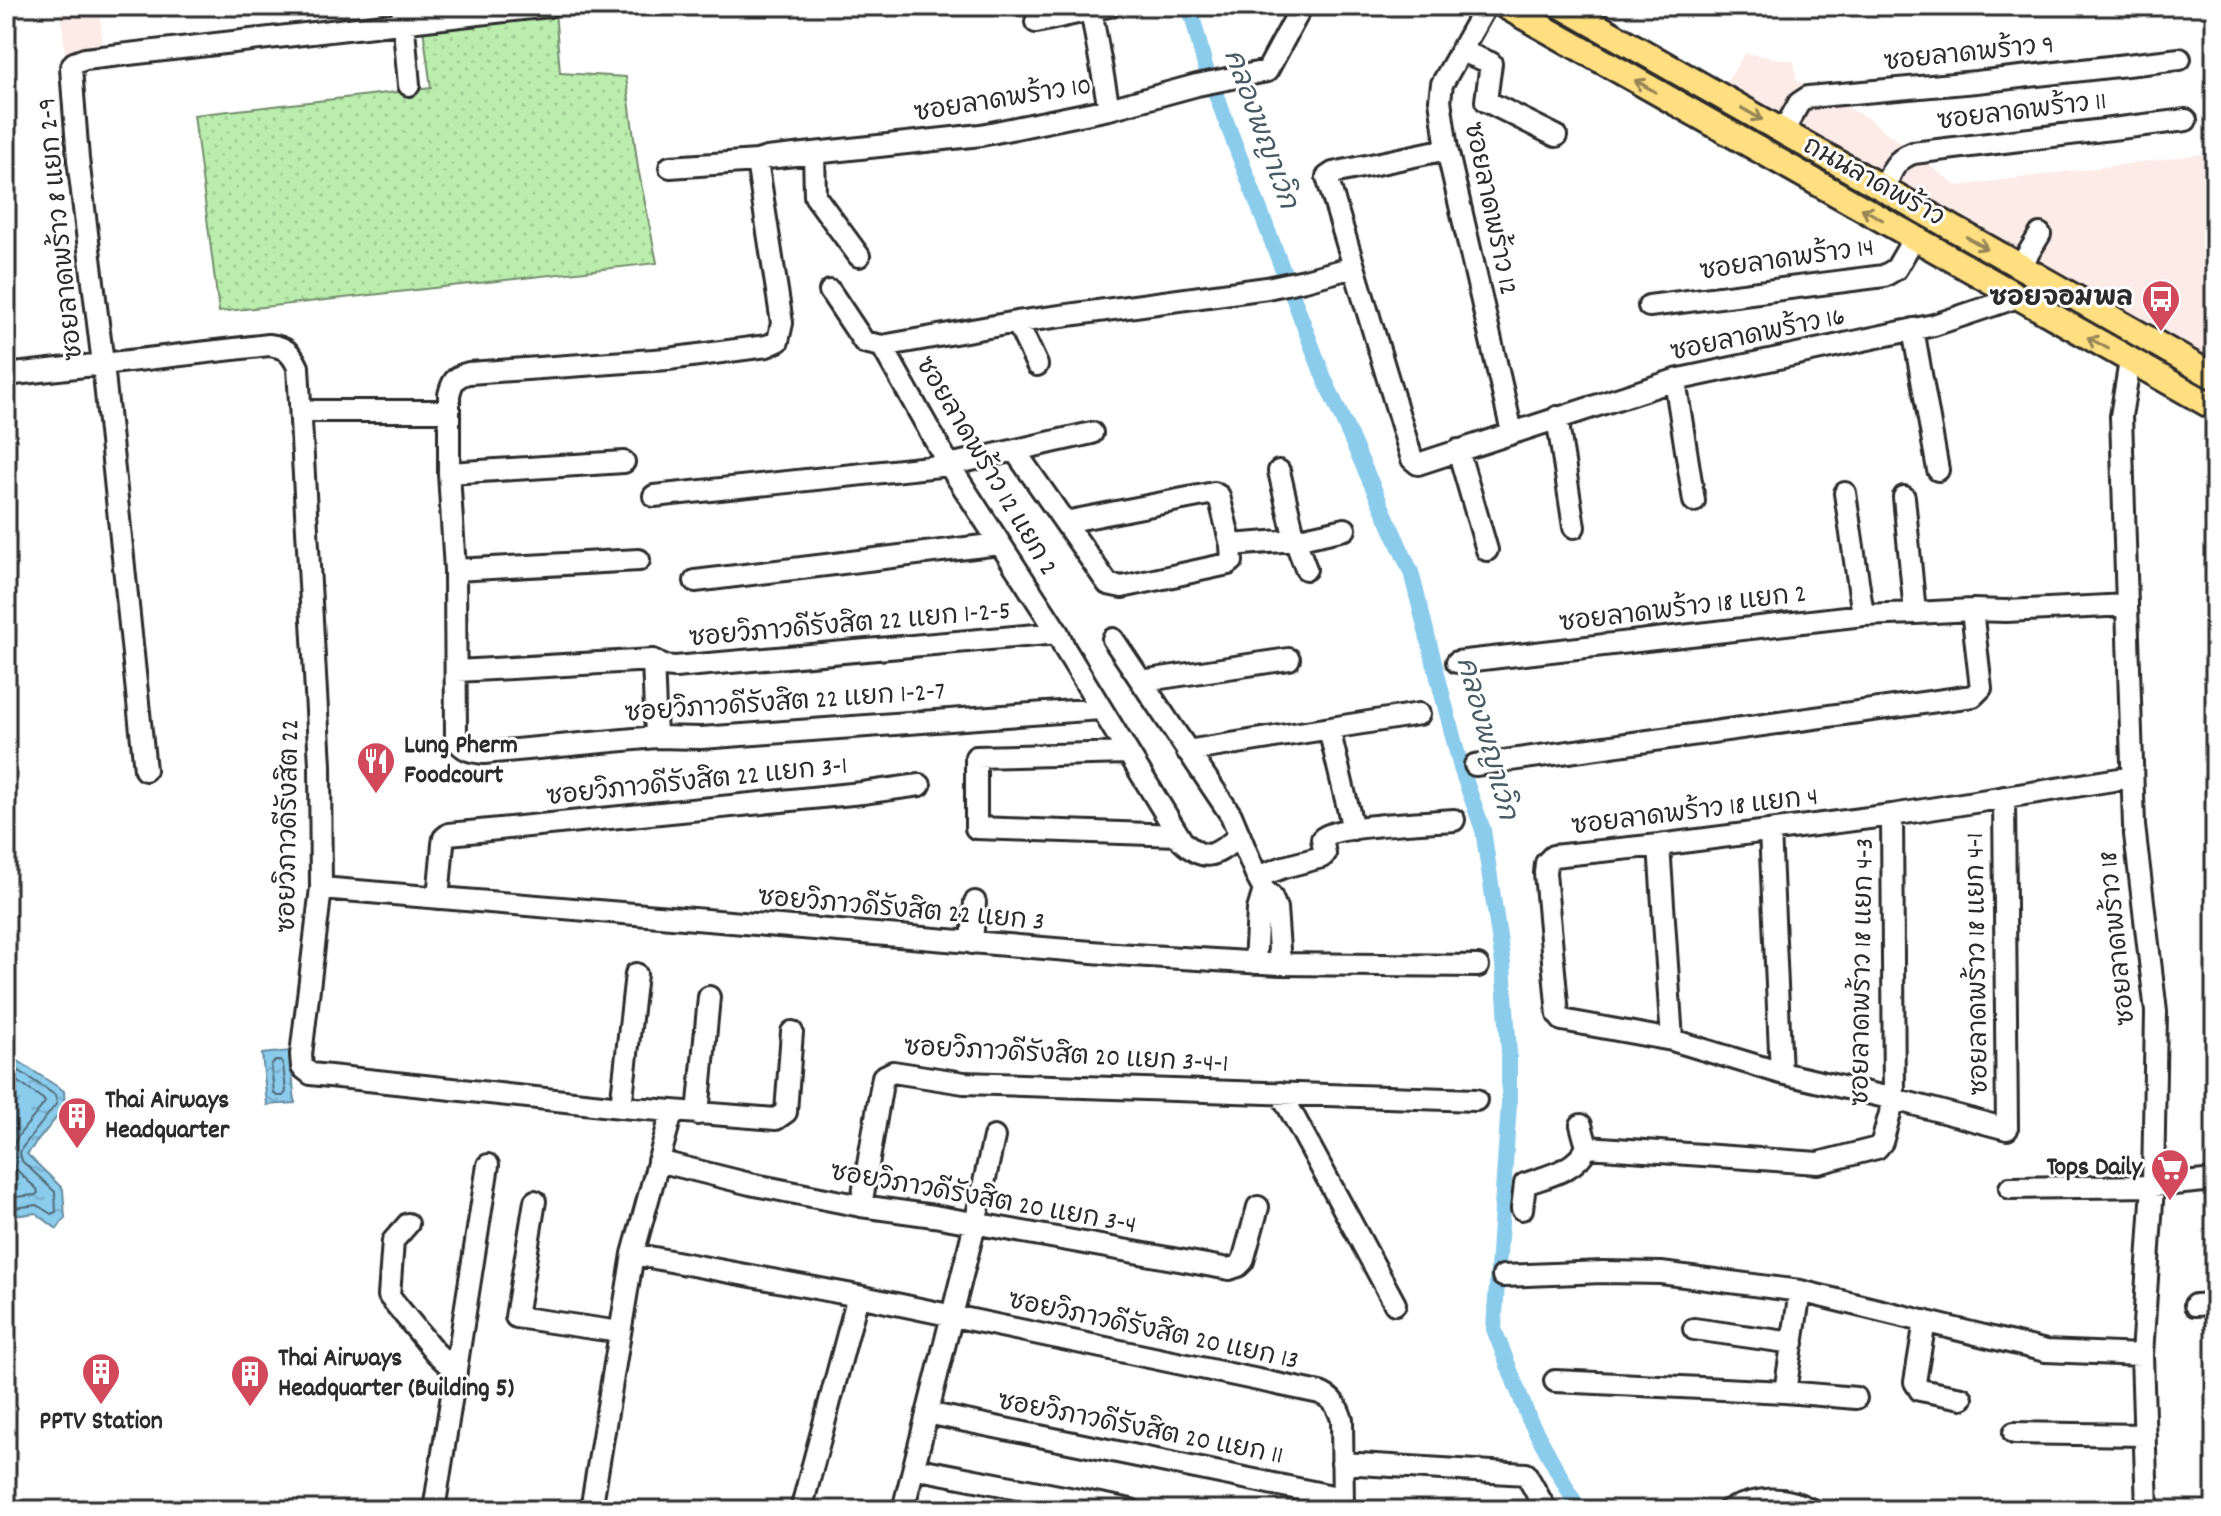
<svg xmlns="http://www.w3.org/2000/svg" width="2221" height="1516" viewBox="0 0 2221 1516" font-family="Dekko,'Playpen Sans Thai',sans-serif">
<defs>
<pattern id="grass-dots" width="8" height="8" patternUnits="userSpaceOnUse" patternTransform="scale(2)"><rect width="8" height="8" fill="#bbeeae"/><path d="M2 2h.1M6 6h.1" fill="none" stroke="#a1cc96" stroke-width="1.8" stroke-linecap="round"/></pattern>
<pattern id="water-ripples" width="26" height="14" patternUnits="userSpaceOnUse" patternTransform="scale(2)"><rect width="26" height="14" fill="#8bcbec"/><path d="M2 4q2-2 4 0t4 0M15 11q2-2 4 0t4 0" fill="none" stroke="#78aecb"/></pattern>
</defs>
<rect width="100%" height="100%" fill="#fff"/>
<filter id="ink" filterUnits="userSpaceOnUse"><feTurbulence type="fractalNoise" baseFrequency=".0125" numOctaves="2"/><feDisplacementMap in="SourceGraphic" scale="16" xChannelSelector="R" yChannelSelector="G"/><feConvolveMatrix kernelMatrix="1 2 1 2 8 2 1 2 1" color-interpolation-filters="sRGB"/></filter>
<g filter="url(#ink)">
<path fill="#fdebe8" d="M60 6H99L103 47 65 53Z
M1745 53 1794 61 1796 80 1869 119 1957 186 2203 154 2215 227V365L1724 86Z"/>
<path fill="url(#grass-dots)" stroke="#738c6c" stroke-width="2" d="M555 10 560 73 626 77 638 168 657 263 219 312 194 115 431 88 422 21Z"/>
<path fill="url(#water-ripples)" stroke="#658b9f" stroke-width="2" d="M290 1051 295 1103 267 1105 262 1054Z
M6 1053 64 1091 65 1107 27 1154 63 1189 65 1218 57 1229 36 1213 6 1217Z"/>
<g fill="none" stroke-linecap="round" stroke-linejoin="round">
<path stroke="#516b78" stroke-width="2" d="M275 1061H280L283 1064 286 1092 283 1096H277L274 1093 271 1065Z
M6 1062 55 1095 57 1103 22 1148 20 1153 22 1161 55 1192 56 1212 51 1214 37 1205 6 1209
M6 1074 43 1099 45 1102C35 1119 0 1146 14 1166 20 1175 30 1182 37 1189L38 1193 35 1195 6 1198"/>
<path stroke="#8bcbec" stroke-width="16" d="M1195 6 1191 11 1205 66 1324 378 1411 572 1461 768 1483 830 1503 964 1509 1053V1103L1494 1329 1529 1419 1579 1510"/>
<g stroke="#2b2b2b" stroke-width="26">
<path id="minor" d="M402 6 409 85
M1486 6 1442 84 1440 100 1447 149 1512 432
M1091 10 1109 109
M1036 22 1109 6
M1461 51 1491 63 1486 101 1556 136
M1783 132 1799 103 1808 97 1976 82 2180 59
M1447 149 1333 173 1327 177 1412 459 1418 464 1675 380 1934 325 2018 297
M814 153 815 196 859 256
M757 161 782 323 778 341 767 346 668 359 469 373C455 376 452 382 449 395V473L455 570 456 740C464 750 471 752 484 753L656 737 701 738 1101 709
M670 167 757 161 767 158 981 135 1109 109 1197 85 1267 71 1302 6
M1884 190C1891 172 1894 160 1913 153L2186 120
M2020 267 2040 234
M830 291 864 342 882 346 1017 322 1267 288 1305 280 1354 267
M1649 306 1884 276 1896 269 1914 238
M1017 322 1037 365
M1913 329 1938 470
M882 346 949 465 1058 633 1065 649 1182 841C1207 865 1216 854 1240 836
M2130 361 2121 416 2134 826 2156 1012 2153 1186 2142 1355 2147 1510
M6 375 269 345C285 347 291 352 298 367L320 765 321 888 301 1055 302 1067 311 1074 621 1107 776 1119 786 1112 792 1032
M1675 380 1694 501
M301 411H449
M1557 417 1574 527
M1458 450 1487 550
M1015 451 1108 584 1122 587 1228 564 1232 561 1231 545
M1279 471 1295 540 1306 569
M449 473 624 462
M1845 493 1863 615
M654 496 949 465 1092 433
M1904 497 1915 613 1972 610 2006 611 2127 605
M1065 522 1214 493 1219 496 1231 545 1295 540 1345 529
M455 570 639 560
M695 581 999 544
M1113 639 1231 815 1257 877 1264 890 1271 896 1276 908 1280 964
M653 660 656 737
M1457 662 1863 615 1915 613
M457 671 653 660 663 666 675 667 1058 633
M1141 681 1289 659
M1329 729 1353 829
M1187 751 1419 714
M1128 753 976 757V828L1178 835
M1475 765 1973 696 1981 688 1972 610
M145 770 103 364 78 159 71 68 74 63 85 59 549 6
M2004 797 2007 1129 1894 1099 1781 1073 1672 1040 1562 1020 1558 1015 1545 873 1546 863 1553 856 1659 845 1892 815 2132 777
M1770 831 1781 1073
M1659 845 1672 1040
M1257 877 1284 867 1322 857 1325 854 1322 839C1334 825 1429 822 1454 820
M321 888 1116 954 1280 964 1478 966
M438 898 443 844 444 838 449 834 862 793 920 785
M972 943 975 902
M1255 963 1258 910 1264 890
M1281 1093 1395 1304
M621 1107 636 974
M698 1114 709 997
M1581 1125 1587 1147 1818 1163 1877 1148 1882 1142 1894 1099 1892 815
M658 1161 750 1184 861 1206 934 1216 1229 1269 1238 1266 1243 1261 1258 1207
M2010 1188 2153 1186 2215 1180
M535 1201 516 1317 620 1332
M861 1206 883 1077 893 1072 964 1083 1476 1100
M1522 1209 1525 1184C1547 1176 1576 1171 1587 1147
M408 1224 393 1241 389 1296 435 1352 456 1372
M633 1254 858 1296 1320 1393C1333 1398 1338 1407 1342 1420L1343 1510
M1503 1276 1603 1272 1661 1273 1800 1291
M2195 1305 2215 1304
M1925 1321 1915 1382 1920 1390 1962 1398
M1694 1329 1793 1343
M1555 1381 1785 1392 1800 1291 2046 1351 2142 1355
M1785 1392 1856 1398
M927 1413 1342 1498
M2014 1433 2145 1435
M1342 1463 1526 1474 1546 1510
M914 1468 1131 1510
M434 1510 488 1165
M591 1510 633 1254 672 1112
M801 1510 858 1296
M903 1510 975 1224 994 1137
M1728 1510C1759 1498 1782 1494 1812 1510"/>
</g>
<g stroke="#2b2b2b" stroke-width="30">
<path id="major" d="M1505 6 2215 408
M1562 6 2215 377"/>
</g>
<use href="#minor" stroke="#fff" stroke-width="20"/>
<use href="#major" stroke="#ffdf80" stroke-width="24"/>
</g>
<defs><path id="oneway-shaft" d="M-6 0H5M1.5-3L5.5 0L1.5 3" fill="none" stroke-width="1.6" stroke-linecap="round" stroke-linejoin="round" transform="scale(2)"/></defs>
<g stroke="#958556">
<use href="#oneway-shaft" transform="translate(1645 86) rotate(-150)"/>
<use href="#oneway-shaft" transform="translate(1752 114) rotate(30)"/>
<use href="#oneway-shaft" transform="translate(1872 214) rotate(-151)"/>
<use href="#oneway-shaft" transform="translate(1977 243) rotate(30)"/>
<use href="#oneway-shaft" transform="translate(2098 343) rotate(-151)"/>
</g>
</g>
<defs>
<g id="bus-pin" transform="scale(2)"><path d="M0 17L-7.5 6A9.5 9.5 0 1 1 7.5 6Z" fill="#d1495b" stroke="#fff"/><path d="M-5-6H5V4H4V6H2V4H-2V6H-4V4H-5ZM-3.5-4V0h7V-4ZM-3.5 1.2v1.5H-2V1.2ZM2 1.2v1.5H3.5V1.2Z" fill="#fff"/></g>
<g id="restaurant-pin" transform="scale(2)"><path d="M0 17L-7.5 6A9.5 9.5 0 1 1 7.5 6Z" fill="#d1495b" stroke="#fff"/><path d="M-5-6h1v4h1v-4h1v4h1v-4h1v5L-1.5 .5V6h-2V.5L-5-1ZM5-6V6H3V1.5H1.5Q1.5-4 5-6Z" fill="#fff"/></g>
<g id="building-pin" transform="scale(2)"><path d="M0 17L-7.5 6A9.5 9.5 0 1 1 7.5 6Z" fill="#d1495b" stroke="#fff"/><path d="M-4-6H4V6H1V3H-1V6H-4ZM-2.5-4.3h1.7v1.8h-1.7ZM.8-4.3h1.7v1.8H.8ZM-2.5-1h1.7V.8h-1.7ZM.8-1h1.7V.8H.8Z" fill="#fff"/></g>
<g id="supermarket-pin" transform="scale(2)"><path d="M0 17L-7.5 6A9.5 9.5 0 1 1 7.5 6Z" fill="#d1495b" stroke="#fff"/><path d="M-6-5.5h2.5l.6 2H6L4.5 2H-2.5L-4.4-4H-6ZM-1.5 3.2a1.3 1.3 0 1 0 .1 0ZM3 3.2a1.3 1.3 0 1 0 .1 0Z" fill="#fff"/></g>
</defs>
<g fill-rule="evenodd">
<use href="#bus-pin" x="2161" y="299"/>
<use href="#restaurant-pin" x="376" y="761"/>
<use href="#building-pin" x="77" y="1116"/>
<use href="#supermarket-pin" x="2170" y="1168"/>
<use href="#building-pin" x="101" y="1372"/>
<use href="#building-pin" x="250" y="1374"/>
</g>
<g text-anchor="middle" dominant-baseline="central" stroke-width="6" stroke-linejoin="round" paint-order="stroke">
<g font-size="26" fill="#2b2b2b" stroke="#fff">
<text transform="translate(1969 55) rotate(-6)">ซอยลาดพร้าว 9</text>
<text transform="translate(1003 101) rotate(-9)">ซอยลาดพร้าว 10</text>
<text transform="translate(2022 113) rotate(-7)">ซอยลาดพร้าว 11</text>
<text transform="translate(1873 183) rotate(29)">ถนนลาดพร้าว</text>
<text transform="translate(1489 209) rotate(78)">ซอยลาดพร้าว 12</text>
<text transform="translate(62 229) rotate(-96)">ซอยลาดพร้าว 8 แยก 2-9</text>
<text transform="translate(1787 261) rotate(-8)">ซอยลาดพร้าว 14</text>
<text transform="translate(1758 336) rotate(-12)">ซอยลาดพร้าว 16</text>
<text transform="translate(985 467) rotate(59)">ซอยลาดพร้าว 12 แยก 2</text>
<text transform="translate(1683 610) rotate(-7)">ซอยลาดพร้าว 18 แยก 2</text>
<text transform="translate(850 626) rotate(-5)">ซอยวิภาวดีรังสิต 22 แยก 1-2-5</text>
<text transform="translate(785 704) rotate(-4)">ซอยวิภาวดีรังสิต 22 แยก 1-2-7</text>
<text transform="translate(697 783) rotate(-6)">ซอยวิภาวดีรังสิต 22 แยก 3-1</text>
<text transform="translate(1695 813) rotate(-7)">ซอยลาดพร้าว 18 แยก 4</text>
<text transform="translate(290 826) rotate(-89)">ซอยวิภาวดีรังสิต 22</text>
<text transform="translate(901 911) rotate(5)">ซอยวิภาวดีรังสิต 22 แยก 3</text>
<text transform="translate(2119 938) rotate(-96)">ซอยลาดพร้าว 18</text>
<text transform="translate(1979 964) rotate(-91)">ซอยลาดพร้าว 18 แยก 4-1</text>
<text transform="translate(1864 972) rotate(-89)">ซอยลาดพร้าว 18 แยก 4-3</text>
<text transform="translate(1066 1057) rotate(3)">ซอยวิภาวดีรังสิต 20 แยก 3-4-1</text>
<text transform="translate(983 1200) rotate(10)">ซอยวิภาวดีรังสิต 20 แยก 3-4</text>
<text transform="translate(1153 1332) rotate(12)">ซอยวิภาวดีรังสิต 20 แยก 13</text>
<text transform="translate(1140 1430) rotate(11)">ซอยวิภาวดีรังสิต 20 แยก 11</text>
</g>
<g font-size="26" font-weight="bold" fill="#2b2b2b" stroke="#fff" text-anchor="start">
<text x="2133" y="299" text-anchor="end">ซอยจอมพล</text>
<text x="404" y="746">Lung Pherm<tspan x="404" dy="30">Foodcourt</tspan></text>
<text x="105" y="1101">Thai Airways<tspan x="105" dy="30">Headquarter</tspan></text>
<text x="2142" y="1168" text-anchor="end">Tops Daily</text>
<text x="278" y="1359">Thai Airways<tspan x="278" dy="30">Headquarter (Building 5)</tspan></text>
<text x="101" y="1422" text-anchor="middle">PPTV Station</text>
</g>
<g font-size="28" font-style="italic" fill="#485b65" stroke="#fff">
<text transform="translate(1258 130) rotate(70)">คลองพญาเวิก</text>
<text transform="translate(1484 739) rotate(75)">คลองพญาเวิก</text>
</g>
</g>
<rect width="2221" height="1516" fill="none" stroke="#fff" stroke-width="32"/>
<rect x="16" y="16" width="2189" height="1484" fill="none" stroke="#2b2b2b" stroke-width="3" filter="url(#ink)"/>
</svg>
